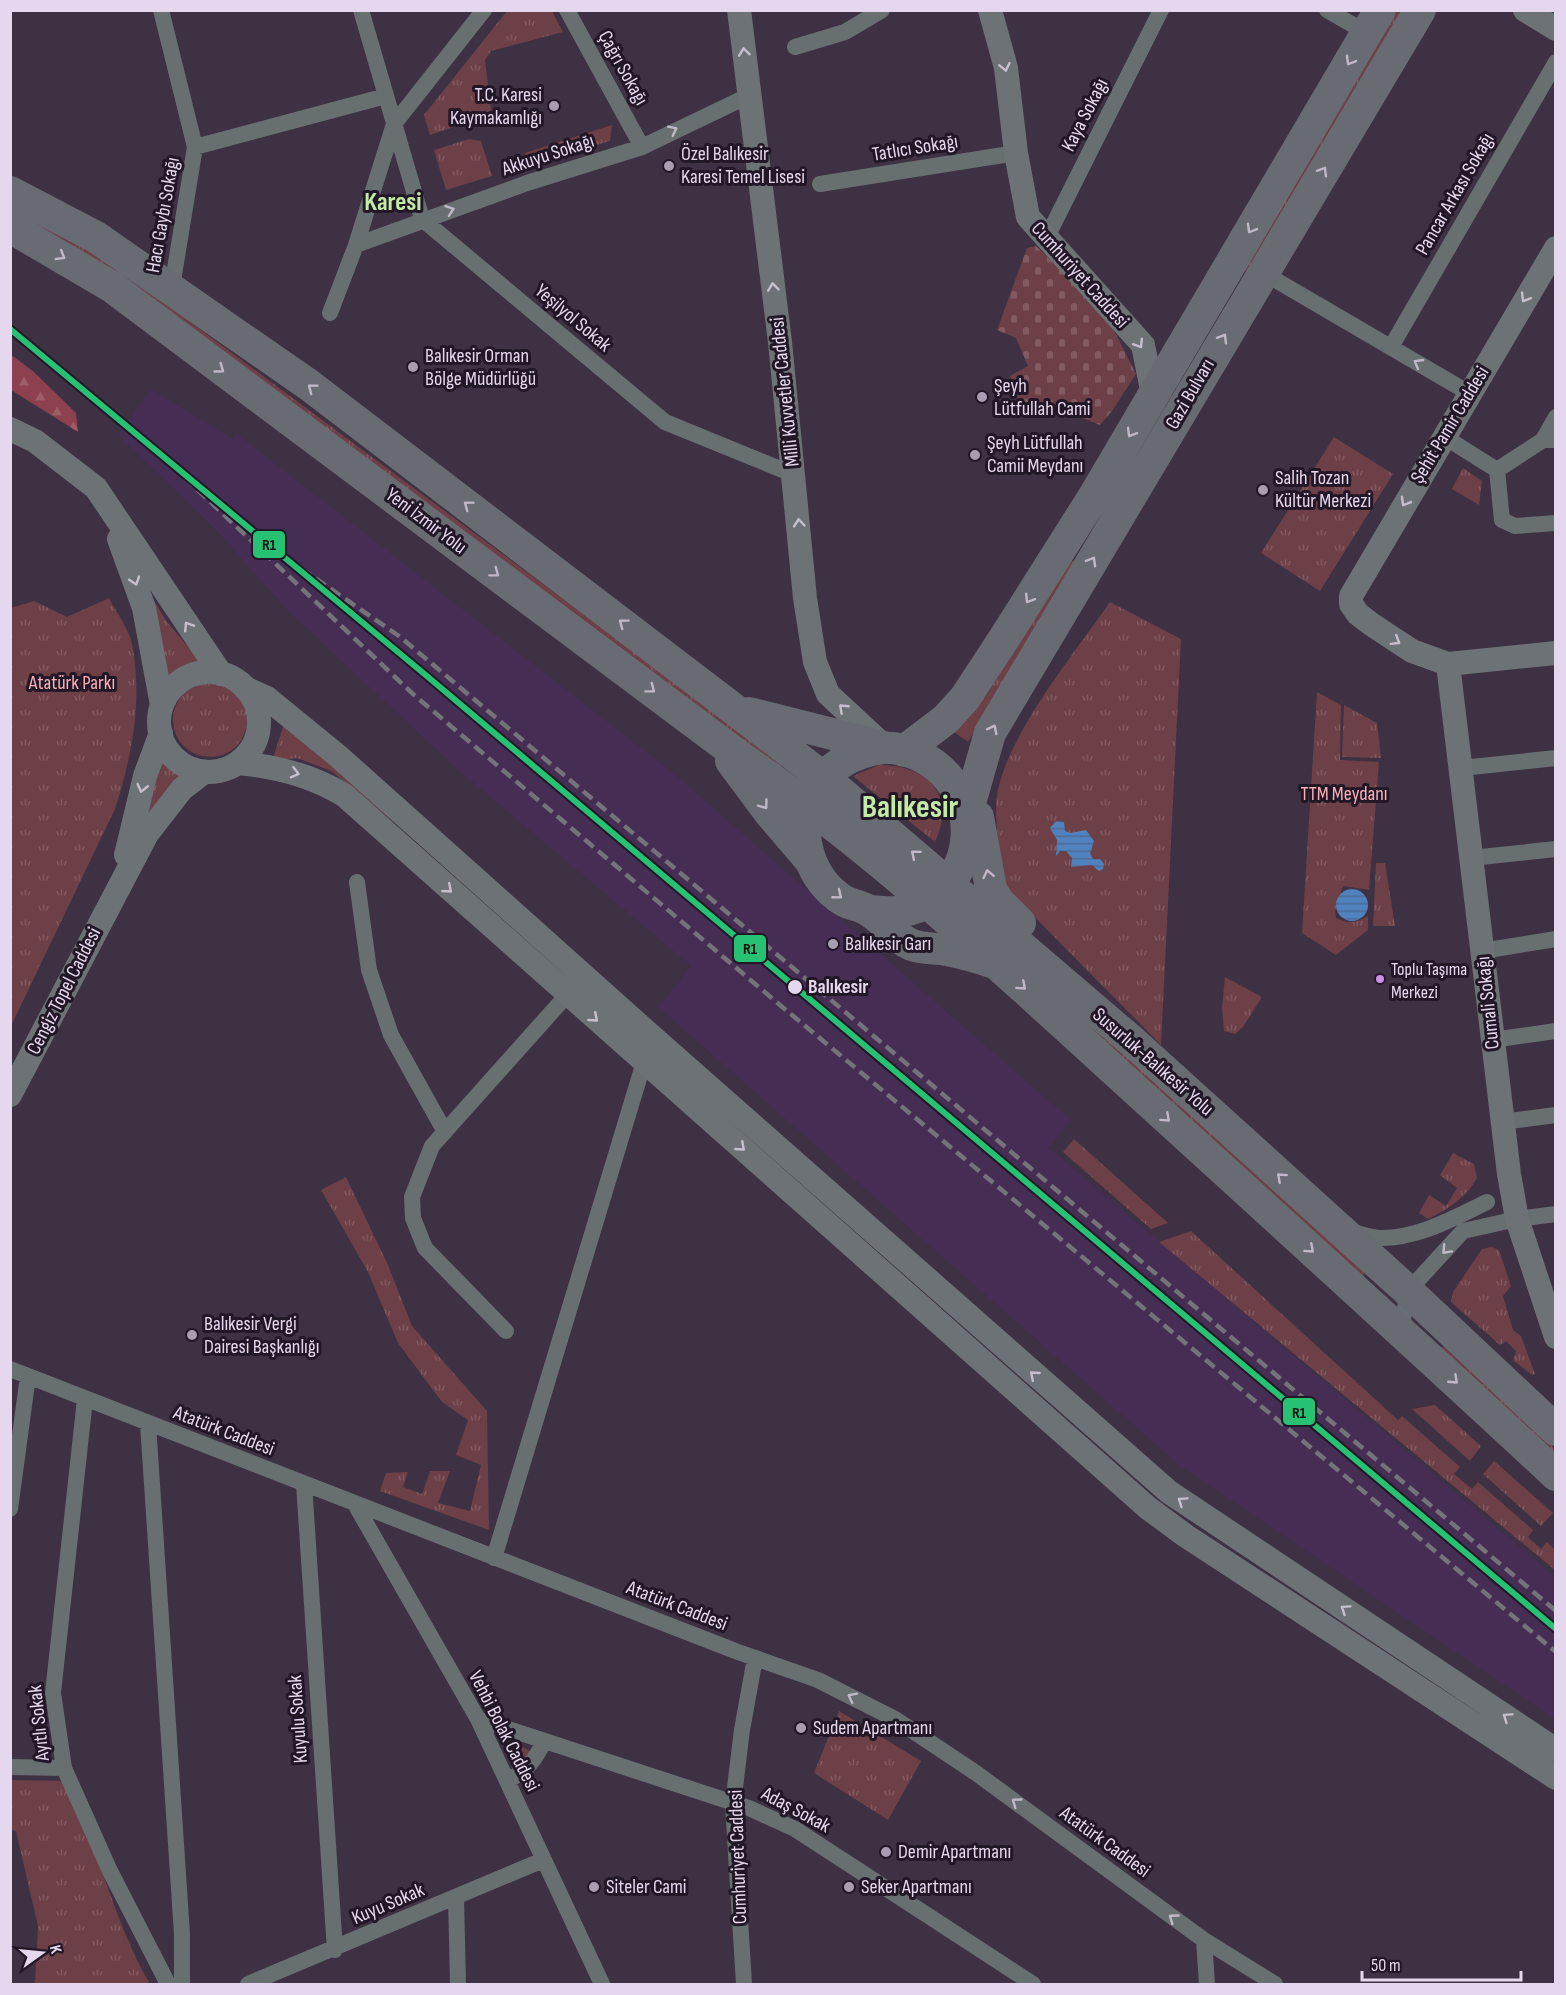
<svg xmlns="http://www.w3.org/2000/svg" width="1566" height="1995" viewBox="0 0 1566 1995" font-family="'Sofia Sans Condensed',sans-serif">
<defs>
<pattern id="grass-tufts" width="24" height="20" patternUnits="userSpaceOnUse" patternTransform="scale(1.5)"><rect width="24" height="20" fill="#6d3f46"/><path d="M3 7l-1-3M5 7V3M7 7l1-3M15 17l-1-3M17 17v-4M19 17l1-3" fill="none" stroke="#825a61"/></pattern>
<pattern id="forest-firs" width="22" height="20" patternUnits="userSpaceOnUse" patternTransform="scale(1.5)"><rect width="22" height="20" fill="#8d414e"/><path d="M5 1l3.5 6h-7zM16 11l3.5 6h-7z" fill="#9d5c68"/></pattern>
<pattern id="cemetery-stones" width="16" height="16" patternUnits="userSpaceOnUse" patternTransform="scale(1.5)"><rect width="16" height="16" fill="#6d3f46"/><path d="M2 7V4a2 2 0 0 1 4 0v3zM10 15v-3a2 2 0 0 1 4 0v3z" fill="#825a61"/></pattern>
<pattern id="water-rules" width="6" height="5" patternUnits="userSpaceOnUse" patternTransform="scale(1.5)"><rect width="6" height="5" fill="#4f82bf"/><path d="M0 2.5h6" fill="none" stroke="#4c6b95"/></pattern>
</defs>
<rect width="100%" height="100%" fill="#3d3143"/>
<path fill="#462d53" d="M151 389 233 439 237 434 671 771 1071 1120 1049 1148 1555 1577V1719L1179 1465 658 1007 691 966 458 770 286 609 217 531 118 435Z"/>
<path fill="url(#grass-tufts)" d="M507 11H552L563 32 491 51 485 60 491 110 483 117 430 135 424 115Z
M1397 11H1406L1248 272 1244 269Z
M612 125 610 141 529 165 525 153Z
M469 139 481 141 492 176 446 190 434 150Z
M10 208 100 255 784 763 780 768 11 216Z
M1334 437 1393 474 1320 591 1261 553Z
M1463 468 1482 481 1479 505 1452 489Z
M1070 559 1076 563 968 742 951 730 985 697Z
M151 596 167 622 201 662 180 670 167 681Z
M109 598C116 612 129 629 132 644 143 700 132 756 115 809L11 1026V608L34 601 67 617Z
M1110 602 1181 639 1161 1045 1006 888C1001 861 996 833 996 806 998 745 1075 653 1110 602Z
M173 720a37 37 0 1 1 74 0a37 37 0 1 1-74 0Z
M1317 692 1341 705 1340 760 1379 762 1369 890 1343 886 1335 911 1336 918C1350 924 1356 923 1368 916V930L1336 955 1302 933Z
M1344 705 1377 723 1381 758 1342 757Z
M284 724 349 776 395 823 331 771 297 758 272 761Z
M161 758 184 775 140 831Z
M879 765C927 765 957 794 935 842L853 776Z
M1376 863H1385L1395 926H1373Z
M965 909 1365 1273 1362 1277 984 934Z
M1225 977 1262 997 1243 1027 1235 1034 1224 1031 1222 1008Z
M1074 1139 1168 1223 1151 1229 1063 1152Z
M1453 1153 1474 1164 1477 1178C1467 1197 1447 1210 1428 1219L1419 1213 1429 1195 1446 1206 1457 1188 1440 1175Z
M346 1177 388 1265 412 1326 487 1411 489 1530 380 1491 386 1473 408 1472 403 1487 422 1494 430 1471H450L438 1503 470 1511 481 1465 456 1455 468 1420 442 1402 398 1343 368 1272 321 1190Z
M1191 1231 1398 1420 1402 1416 1460 1467 1454 1474 1472 1489 1478 1482 1533 1530 1528 1537 1541 1549 1547 1542 1555 1550V1570L1159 1242Z
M1492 1247 1499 1250 1511 1286 1503 1296 1513 1330 1521 1336 1535 1374 1532 1375 1513 1360 1516 1351 1506 1341 1500 1345 1451 1302 1453 1292 1482 1249Z
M1444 1347 1555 1449V1457L1439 1348Z
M1435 1405 1481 1446 1470 1461 1412 1409Z
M1494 1461 1553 1513 1541 1526 1483 1474Z
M839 1711 921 1761 888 1820 814 1773Z
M507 1738 533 1753 512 1770Z
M11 1780 66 1781C99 1847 113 1921 150 1984H35L38 1926 16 1831 11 1830Z"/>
<path fill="url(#forest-firs)" d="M10 354 34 372 76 413 78 432 11 390Z"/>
<path fill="url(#cemetery-stones)" d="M1036 246 1078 287 1111 324 1136 374 1112 411 1100 425 1058 408 1039 413 1022 410 1010 376 1028 366 1016 338 997 330 1027 248Z"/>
<path fill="url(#water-rules)" d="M1056 821 1064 822 1065 831 1070 833 1086 830 1094 841 1090 853 1093 859H1100L1104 864 1103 869 1099 871 1092 865 1071 867 1072 858 1066 851H1060L1056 856 1057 840 1050 828Z
M1336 905a16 16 0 1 1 32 0a16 16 0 1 1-32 0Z"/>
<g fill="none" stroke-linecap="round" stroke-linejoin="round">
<path stroke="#686f71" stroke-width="16" d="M161 10 195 147 172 287
M361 10 422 219 665 422 795 475
M567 10 642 147
M1327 10 1367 33
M795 47 845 32 882 10
M195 147 386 96
M820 184 1016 153
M1046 239 1161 10
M356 245 527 183 642 147 750 95
M1262 272 1469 393
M330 313 356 245 394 124 484 10
M1391 347 1556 62
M1443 436 1497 470
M1543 440 1556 417
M1556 440H1543L1497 470 1502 520 1515 526 1556 523
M1462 768 1556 758
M1471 858 1556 849
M357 882 369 970 391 1035 445 1132
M1482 951 1556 939
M1492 1040 1556 1031
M1502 1122 1556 1115
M1349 1231C1359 1233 1371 1238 1381 1238 1419 1238 1454 1218 1487 1202
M506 1331 425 1248 413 1218 412 1197 432 1146 567 995
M1401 1331 1408 1291 1463 1231 1517 1219 1556 1214
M10 1369 738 1652 818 1680 895 1719 976 1773 1204 1940 1275 1984
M85 1399 53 1693 64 1768 110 1871 168 1984
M148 1424 182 1934V1984
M304 1484 335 1950
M355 1504 478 1719 602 1984
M10 1509 28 1376
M494 1558 644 1062
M478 1719 749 1808 795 1829 1033 1984
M10 1767 64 1768
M507 1781C526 1771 535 1761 544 1741
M456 1897 458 1984
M1204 1940 1207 1984
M248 1984 543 1860
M744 1984 733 1804 742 1730 755 1658"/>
<path stroke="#6c7275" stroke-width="24" d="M739 10 780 342 805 598 815 662 828 694 884 746
M990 10 1006 68 1016 153 1028 217 1143 345 1153 395
M1525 10 1556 29
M1556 248 1351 596V604L1358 614 1371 624 1412 651 1448 664 1556 653
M10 429 35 441 96 488 221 674
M119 539 144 608 162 705
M1448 664 1509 1174 1517 1219 1556 1337
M159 722a50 50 0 1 1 100 0a50 50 0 1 1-100 0Z
M245 688 267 698 338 756 648 1033 1169 1492 1556 1750
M237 763C276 766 311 775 344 795L1148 1508 1186 1536 1556 1778
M126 855 145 776 161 733
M10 1095 147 834 182 789 204 772"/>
<path stroke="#696b73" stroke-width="32" d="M10 192 96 237 309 385 824 778 1134 1043 1408 1291 1556 1430
M10 227 112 287 743 759C878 851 997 964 1118 1074 1264 1207 1411 1340 1556 1475
M749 713 884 747
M904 751 946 719 965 698 1005 637 1094 496 1380 10
M731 761 769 812 810 860
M966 817 990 733 1420 10
M978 817 991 889 998 901 1020 923
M870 911C878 911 888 913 897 912 977 902 992 793 922 757 911 751 895 747 883 748 851 752 825 768 812 797 795 834 810 880 844 901 852 905 862 906 869 911 885 920 894 938 912 945 922 949 936 948 947 950 962 953 977 957 991 962"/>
<path stroke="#74727a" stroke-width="4.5" stroke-dasharray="12 6" stroke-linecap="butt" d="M145 440 413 694 780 1005 1556 1652
M286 558 399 636 1556 1611"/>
<g stroke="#211726" stroke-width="10">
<path id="rail-1" d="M10 329 428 677 1556 1629"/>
</g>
<use href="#rail-1" stroke="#26c172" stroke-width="6"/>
</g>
<defs><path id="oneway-chevron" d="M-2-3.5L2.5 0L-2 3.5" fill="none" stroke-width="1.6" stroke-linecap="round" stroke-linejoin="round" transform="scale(1.5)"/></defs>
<g stroke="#c7becf">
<use href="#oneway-chevron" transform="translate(744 52) rotate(-97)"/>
<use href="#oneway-chevron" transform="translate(1005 67) rotate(78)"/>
<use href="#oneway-chevron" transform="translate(773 287) rotate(-97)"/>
<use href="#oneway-chevron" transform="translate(1525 298) rotate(121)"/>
<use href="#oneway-chevron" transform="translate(1139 344) rotate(58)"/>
<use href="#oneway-chevron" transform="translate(1405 502) rotate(120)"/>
<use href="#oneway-chevron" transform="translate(799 523) rotate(-95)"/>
<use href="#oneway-chevron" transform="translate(135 581) rotate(72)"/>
<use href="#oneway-chevron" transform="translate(188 626) rotate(-123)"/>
<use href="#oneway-chevron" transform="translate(1396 641) rotate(32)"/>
<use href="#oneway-chevron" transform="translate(843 708) rotate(-137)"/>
<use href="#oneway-chevron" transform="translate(295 773) rotate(14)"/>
<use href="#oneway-chevron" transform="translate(142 788) rotate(103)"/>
<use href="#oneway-chevron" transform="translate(448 889) rotate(41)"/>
<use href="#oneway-chevron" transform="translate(594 1018) rotate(41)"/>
<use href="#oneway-chevron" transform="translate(741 1147) rotate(41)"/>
<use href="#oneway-chevron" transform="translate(1034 1375) rotate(-139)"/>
<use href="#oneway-chevron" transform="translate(1182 1501) rotate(-146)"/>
<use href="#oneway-chevron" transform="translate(1345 1609) rotate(-146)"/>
<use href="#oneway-chevron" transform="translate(1507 1717) rotate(-146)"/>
</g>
<g stroke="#c0b7c8">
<use href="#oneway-chevron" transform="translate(1350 61) rotate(120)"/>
<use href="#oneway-chevron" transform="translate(1323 171) rotate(-59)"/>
<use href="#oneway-chevron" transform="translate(1251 229) rotate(120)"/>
<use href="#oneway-chevron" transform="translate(61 256) rotate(31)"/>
<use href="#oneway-chevron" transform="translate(1223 338) rotate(-59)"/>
<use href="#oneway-chevron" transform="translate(220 369) rotate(36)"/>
<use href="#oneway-chevron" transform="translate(312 388) rotate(-143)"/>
<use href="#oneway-chevron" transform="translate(1131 433) rotate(121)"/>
<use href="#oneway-chevron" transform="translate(468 505) rotate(-143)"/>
<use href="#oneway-chevron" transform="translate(1092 561) rotate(-60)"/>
<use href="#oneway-chevron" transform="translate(495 573) rotate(37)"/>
<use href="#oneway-chevron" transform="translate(1029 599) rotate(122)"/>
<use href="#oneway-chevron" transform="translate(623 623) rotate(-143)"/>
<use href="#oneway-chevron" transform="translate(651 689) rotate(37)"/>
<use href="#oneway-chevron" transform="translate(993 729) rotate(-63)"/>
<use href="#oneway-chevron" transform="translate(764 805) rotate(54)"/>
<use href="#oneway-chevron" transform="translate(915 854) rotate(-140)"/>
<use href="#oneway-chevron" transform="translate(988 874) rotate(-102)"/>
<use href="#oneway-chevron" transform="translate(838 895) rotate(39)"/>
<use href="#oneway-chevron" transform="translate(1022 986) rotate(42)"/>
<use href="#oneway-chevron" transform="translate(1166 1118) rotate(42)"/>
<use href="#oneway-chevron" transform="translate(1281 1177) rotate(-138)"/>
<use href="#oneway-chevron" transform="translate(1310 1249) rotate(42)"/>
<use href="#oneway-chevron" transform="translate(1454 1380) rotate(43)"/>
</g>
<g stroke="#c0b8c8">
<use href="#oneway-chevron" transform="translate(673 130) rotate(-26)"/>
<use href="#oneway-chevron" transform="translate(450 210) rotate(-19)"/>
<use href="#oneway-chevron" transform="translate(1418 363) rotate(-150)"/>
<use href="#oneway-chevron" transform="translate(1446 1250) rotate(133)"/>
<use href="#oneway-chevron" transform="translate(852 1697) rotate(-153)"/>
<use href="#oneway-chevron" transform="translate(1016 1802) rotate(-144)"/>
<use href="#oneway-chevron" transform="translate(1173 1918) rotate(-144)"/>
</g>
<g fill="#aa9db2" stroke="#211726" stroke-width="2">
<circle cx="554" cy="106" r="6"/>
<circle cx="669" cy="166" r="6"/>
<circle cx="413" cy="367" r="6"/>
<circle cx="982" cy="397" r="6"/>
<circle cx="975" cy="455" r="6"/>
<circle cx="1263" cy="490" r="6"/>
<circle cx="833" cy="944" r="6"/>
<circle cx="192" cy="1335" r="6"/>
<circle cx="801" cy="1728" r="6"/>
<circle cx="886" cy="1852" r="6"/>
<circle cx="594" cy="1887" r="6"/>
<circle cx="849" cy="1887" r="6"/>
</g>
<circle fill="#ce8fe9" stroke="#211726" stroke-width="2" cx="1380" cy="979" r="5"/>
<circle fill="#e5d7ed" stroke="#211726" stroke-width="2" cx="795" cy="987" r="8"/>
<g text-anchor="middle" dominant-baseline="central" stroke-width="6" stroke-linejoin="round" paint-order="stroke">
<g font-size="18" fill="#e5d7ed" stroke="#211726" text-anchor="start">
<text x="1391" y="969">Toplu Taşıma<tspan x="1391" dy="23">Merkezi</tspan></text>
</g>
<g font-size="20" fill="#e5d7ed" stroke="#211726">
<text transform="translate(623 68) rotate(61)">Çağrı Sokağı</text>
<text transform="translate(1085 115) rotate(-63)">Kaya Sokağı</text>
<text transform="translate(915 148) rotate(-9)">Tatlıcı Sokağı</text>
<text transform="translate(548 155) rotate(-18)">Akkuyu Sokağı</text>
<text transform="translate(1455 194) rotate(-60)">Pancar Arkası Sokağı</text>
<text transform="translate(163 215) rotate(-80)">Hacı Gaybı Sokağı</text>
<text transform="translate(1080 275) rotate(48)">Cumhuriyet Caddesi</text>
<text transform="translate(573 318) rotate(40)">Yeşilyol Sokak</text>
<text transform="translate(785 392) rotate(-96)">Milli Kuvvetler Caddesi</text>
<text transform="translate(1190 394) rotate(-60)">Gazi Bulvarı</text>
<text transform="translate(1450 425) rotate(-59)">Şehit Pamir Caddesi</text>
<text transform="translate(426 521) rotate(37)">Yeni İzmir Yolu</text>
<text transform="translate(64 991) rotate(-63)">Cengiz Topel Caddesi</text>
<text transform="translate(1488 1003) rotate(-96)">Cumali Sokağı</text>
<text transform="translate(1153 1062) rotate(41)">Susurluk-Balıkesir Yolu</text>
<text transform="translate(224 1431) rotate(21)">Atatürk Caddesi</text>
<text transform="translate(677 1606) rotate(21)">Atatürk Caddesi</text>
<text transform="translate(298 1719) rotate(-94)">Kuyulu Sokak</text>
<text transform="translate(39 1723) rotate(-96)">Ayıtlı Sokak</text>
<text transform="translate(504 1731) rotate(63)">Vehbi Bolak Caddesi</text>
<text transform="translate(796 1810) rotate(28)">Adaş Sokak</text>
<text transform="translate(1105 1842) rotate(36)">Atatürk Caddesi</text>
<text transform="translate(738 1857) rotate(-92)">Cumhuriyet Caddesi</text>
<text transform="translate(388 1904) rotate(-23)">Kuyu Sokak</text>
</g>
<g font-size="20" fill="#e5d7ed" stroke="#211726" text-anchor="start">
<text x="542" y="95" text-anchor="end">T.C. Karesi<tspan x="542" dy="23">Kaymakamlığı</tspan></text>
<text x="681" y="154">Özel Balıkesir<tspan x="681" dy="23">Karesi Temel Lisesi</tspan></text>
<text x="425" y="356">Balıkesir Orman<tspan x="425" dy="23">Bölge Müdürlüğü</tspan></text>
<text x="994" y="386">Şeyh<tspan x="994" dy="23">Lütfullah Cami</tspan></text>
<text x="987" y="443">Şeyh Lütfullah<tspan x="987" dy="23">Camii Meydanı</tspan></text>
<text x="1275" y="478">Salih Tozan<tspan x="1275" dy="23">Kültür Merkezi</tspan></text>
<text x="845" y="944">Balıkesir Garı</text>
<text x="204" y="1324">Balıkesir Vergi<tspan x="204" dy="23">Dairesi Başkanlığı</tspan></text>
<text x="813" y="1728">Sudem Apartmanı</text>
<text x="898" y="1852">Demir Apartmanı</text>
<text x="606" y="1887">Siteler Cami</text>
<text x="861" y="1887">Seker Apartmanı</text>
</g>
<g font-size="20" fill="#fbb0b7" stroke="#211726">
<text x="72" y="683">Atatürk Parkı</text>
<text x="1344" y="794">TTM Meydanı</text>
</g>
<g font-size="20" font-weight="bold" fill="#e5d7ed" stroke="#211726" text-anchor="start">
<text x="808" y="987">Balıkesir</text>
</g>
<g font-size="26" font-weight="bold" fill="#c2eba6" stroke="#211726">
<text x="393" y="202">Karesi</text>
</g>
<g font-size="32" font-weight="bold" fill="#c2eba6" stroke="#211726">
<text x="910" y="807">Balıkesir</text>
</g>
</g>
<g stroke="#211726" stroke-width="2">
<rect x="252" y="530" width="34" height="29" rx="6" fill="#26c172"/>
<rect x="733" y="934" width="34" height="29" rx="6" fill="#26c172"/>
<rect x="1282" y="1397" width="34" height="29" rx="6" fill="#26c172"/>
</g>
<g font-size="16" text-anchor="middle" font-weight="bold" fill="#111">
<text x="269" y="550">R1</text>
<text x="750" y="954">R1</text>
<text x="1299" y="1418">R1</text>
</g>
<rect width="1566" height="1995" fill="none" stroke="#e5d7ed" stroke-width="24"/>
<g transform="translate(42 1953) rotate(75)" stroke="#211726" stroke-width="4.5" paint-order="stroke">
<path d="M0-4.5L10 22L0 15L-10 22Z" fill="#e5d7ed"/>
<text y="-9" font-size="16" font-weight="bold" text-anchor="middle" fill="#e5d7ed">K</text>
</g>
<path d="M1362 1971v9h159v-9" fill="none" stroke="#e5d7ed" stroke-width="3"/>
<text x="1371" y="1971" font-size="18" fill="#e5d7ed" stroke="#211726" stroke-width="4.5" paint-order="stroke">50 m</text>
</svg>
